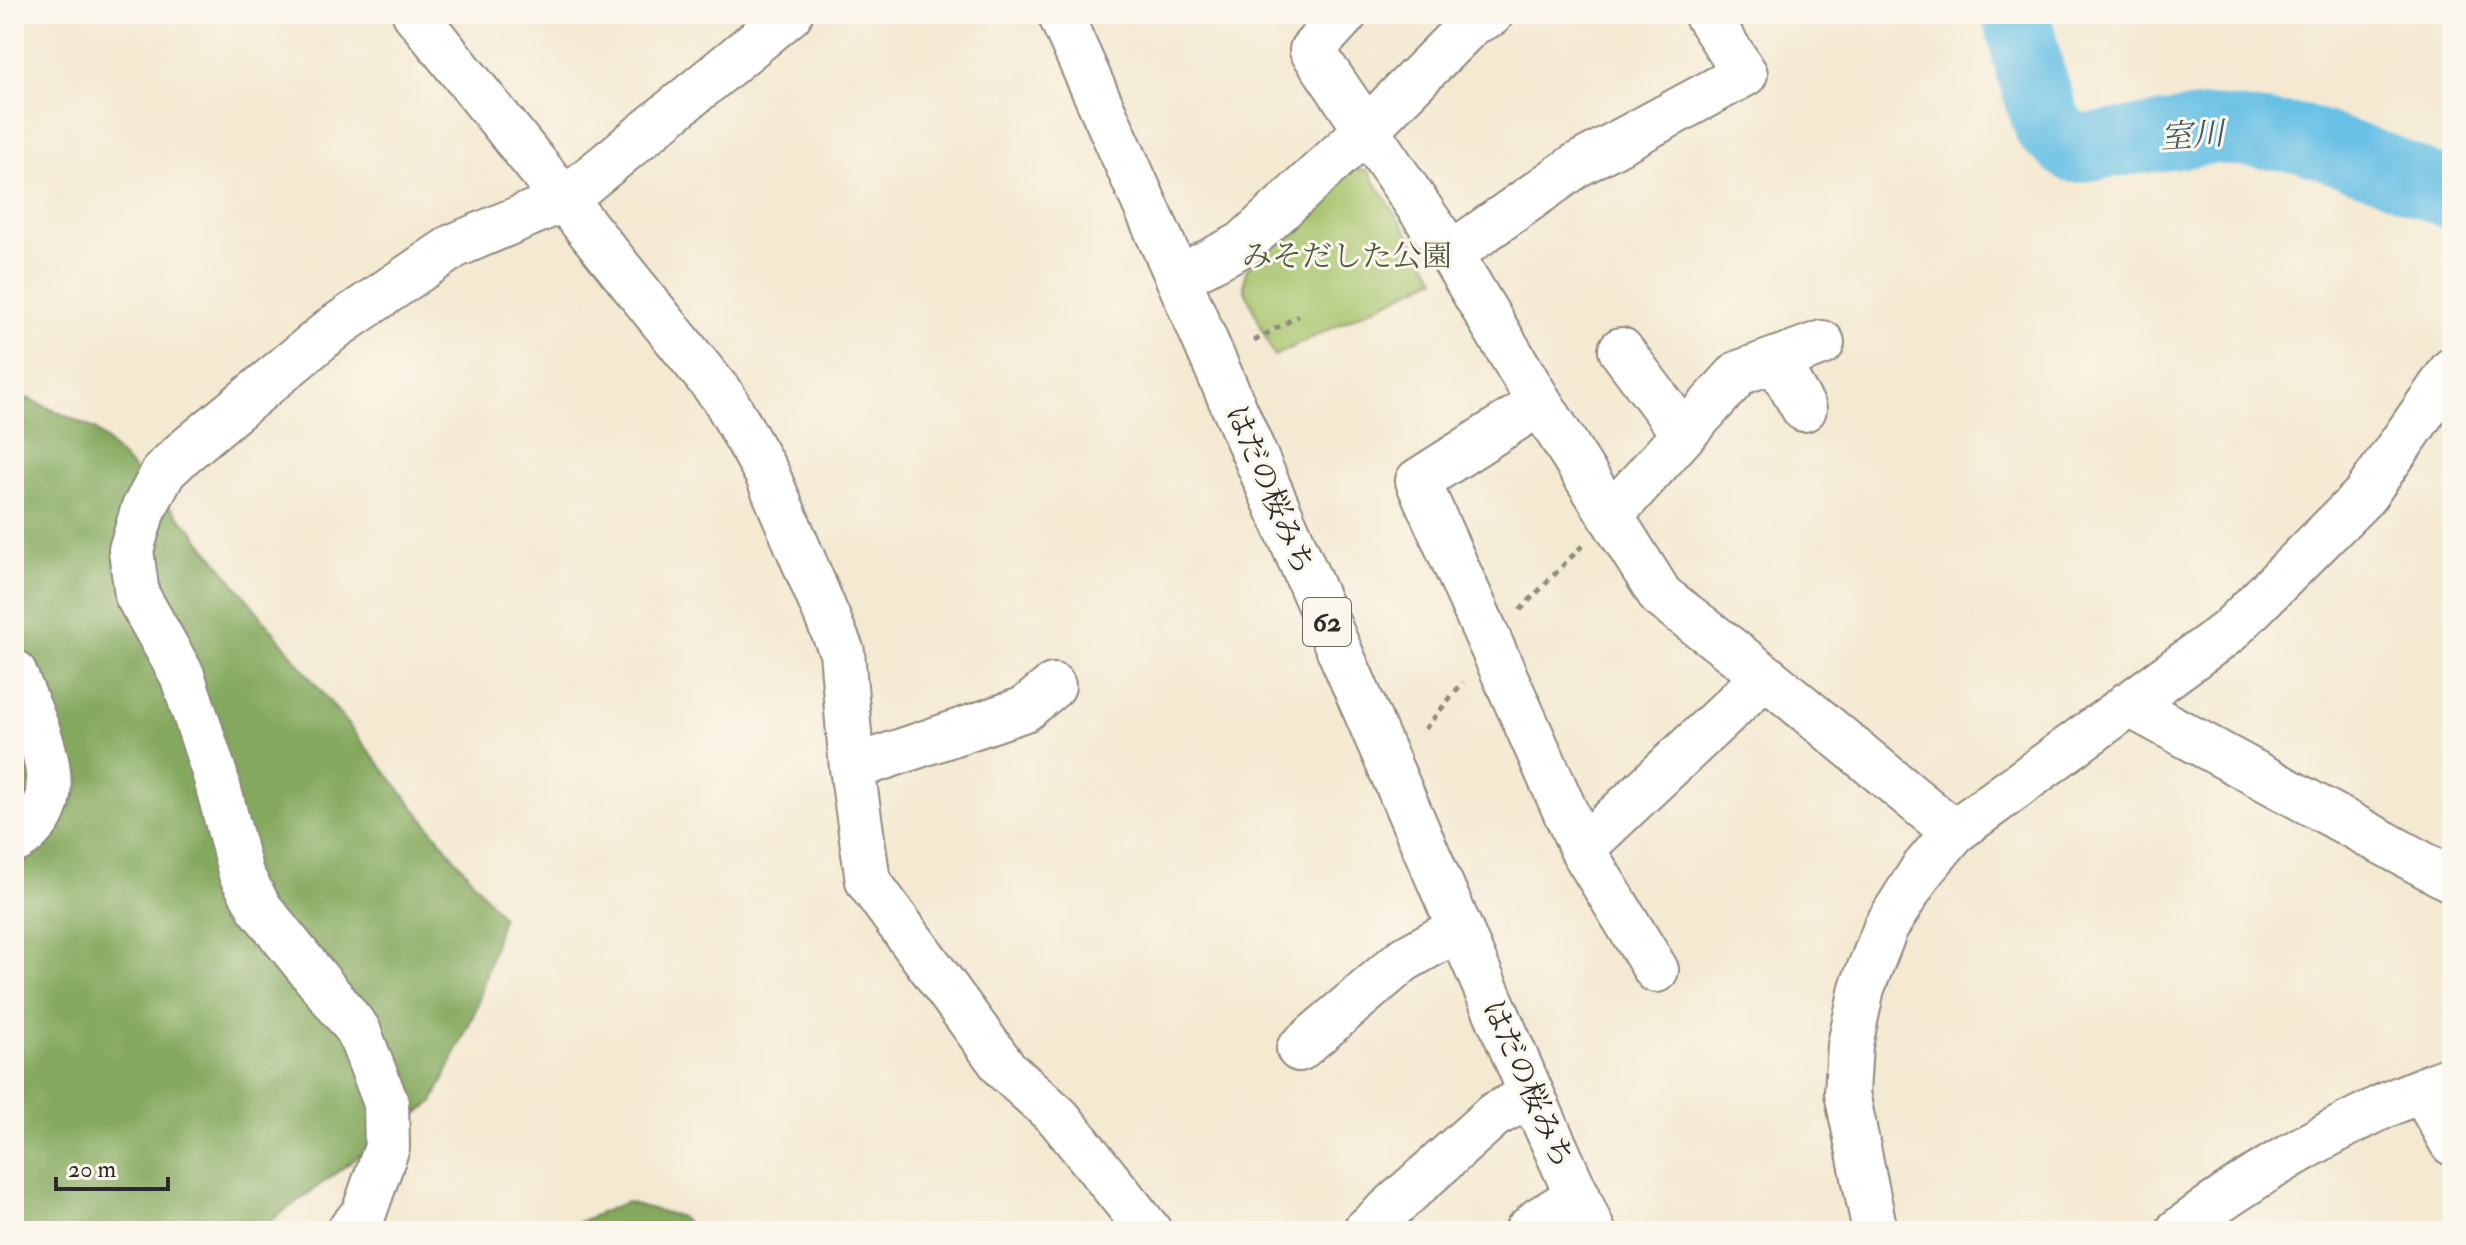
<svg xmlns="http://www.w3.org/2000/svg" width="2466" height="1245" viewBox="0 0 2466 1245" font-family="'IM FELL Double Pica','Noto Serif JP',serif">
<rect width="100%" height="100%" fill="#fbf7ec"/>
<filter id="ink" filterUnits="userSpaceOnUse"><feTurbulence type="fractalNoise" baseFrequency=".0125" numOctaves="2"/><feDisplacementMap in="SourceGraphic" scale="16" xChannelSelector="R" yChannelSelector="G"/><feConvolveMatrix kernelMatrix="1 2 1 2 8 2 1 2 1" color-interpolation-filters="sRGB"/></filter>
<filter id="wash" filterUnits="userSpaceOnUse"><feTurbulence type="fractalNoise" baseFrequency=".006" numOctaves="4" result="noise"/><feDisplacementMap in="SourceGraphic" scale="32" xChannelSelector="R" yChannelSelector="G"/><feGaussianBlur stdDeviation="1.8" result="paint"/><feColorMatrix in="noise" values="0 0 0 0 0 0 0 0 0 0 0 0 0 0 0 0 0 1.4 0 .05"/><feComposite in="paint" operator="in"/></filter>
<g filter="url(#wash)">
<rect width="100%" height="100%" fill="#f4e9d1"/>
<path fill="#a5c269" stroke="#68764a" stroke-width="2" d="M1352 168 1368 171 1436 278 1274 356 1244 288 1246 270Z"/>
<path fill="#84a85d" stroke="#586a44" stroke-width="2" d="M14 394 29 399 95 429 192 530 502 917 477 1007 433 1102 261 1228 256 1231H14Z
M626 1202 678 1216 699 1231H558Z"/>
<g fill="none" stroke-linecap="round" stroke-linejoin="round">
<path stroke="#68c0e5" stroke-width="68" d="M2016 14 2030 70 2048 127 2074 149 2213 130 2305 139 2383 167 2452 196"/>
</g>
</g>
<g filter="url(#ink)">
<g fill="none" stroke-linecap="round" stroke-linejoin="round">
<g stroke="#908a7e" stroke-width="48">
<path id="minor" d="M415 14 724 398 767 474 842 652 852 768 868 881 1006 1070 1059 1118 1149 1231
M1345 14 1312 50 1451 254 1540 403 1661 596 1765 676 1954 832
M1451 254 1577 165 1745 74 1706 14
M1178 278 1243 244 1366 130 1472 23 1491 14
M1621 350 1683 433
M1776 360 1804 409
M1540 403 1418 481 1582 849 1656 970
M1611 515 1739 373 1822 343
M14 672C30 715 71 787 33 826 27 832 22 838 14 841
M2128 704 2452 880
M852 768 1025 709 1053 686
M1582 849 1765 676
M1299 1049 1403 960 1460 928
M2422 1090 2452 1143
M349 1231 364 1213 387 1147 386 1103 358 1030 259 907 241 874 215 775 182 675 137 595 131 550 143 510 164 471 183 453 335 327 454 246 565 199 790 14
M1365 1231 1494 1115 1532 1095
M1527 1231 1540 1219 1578 1196
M1875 1231 1847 1093 1850 1045 1862 988 1886 927 1922 870 1954 832 2228 632 2365 495 2452 370
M2178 1231C2240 1184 2308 1143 2378 1109 2402 1097 2427 1088 2452 1078"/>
</g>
<g stroke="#908a7e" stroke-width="48">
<path id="major" d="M1060 14 1178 278 1532 1095 1593 1231"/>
</g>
<path stroke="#908a7e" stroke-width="5" stroke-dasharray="6 6" stroke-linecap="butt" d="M1254 341 1298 316
M1520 610 1583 545
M1425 729 1463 682"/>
<use href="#minor" stroke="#fff" stroke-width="44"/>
<use href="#major" stroke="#fff" stroke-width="44"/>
</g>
</g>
<g text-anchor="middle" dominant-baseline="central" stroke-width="6" stroke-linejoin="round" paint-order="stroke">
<rect fill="#fbf7ec" stroke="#696865" stroke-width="2" x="1303" y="598" width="48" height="48" rx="6"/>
<g font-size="28" font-weight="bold" fill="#2b2b2b">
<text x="1327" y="622">62</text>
</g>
<g font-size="30" fill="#50583e" stroke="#fbf7ec">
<text x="1347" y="256">みそだした公園</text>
</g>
<g font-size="30" fill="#2b2b2b" stroke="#fbf7ec">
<text transform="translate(1270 490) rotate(67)">はだの桜みち</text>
<text transform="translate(1528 1084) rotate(66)">はだの桜みち</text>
</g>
<g font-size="32" font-style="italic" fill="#3d5863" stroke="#fbf7ec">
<text transform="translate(2192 136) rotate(-4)">室川</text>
</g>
</g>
<rect width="2466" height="1245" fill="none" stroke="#fbf7ec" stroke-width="48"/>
<path d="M56 1177v12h112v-12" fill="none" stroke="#2b2b2b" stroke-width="4"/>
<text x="68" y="1177" font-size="24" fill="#2b2b2b" stroke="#fbf7ec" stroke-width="6" paint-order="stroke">20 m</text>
</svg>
